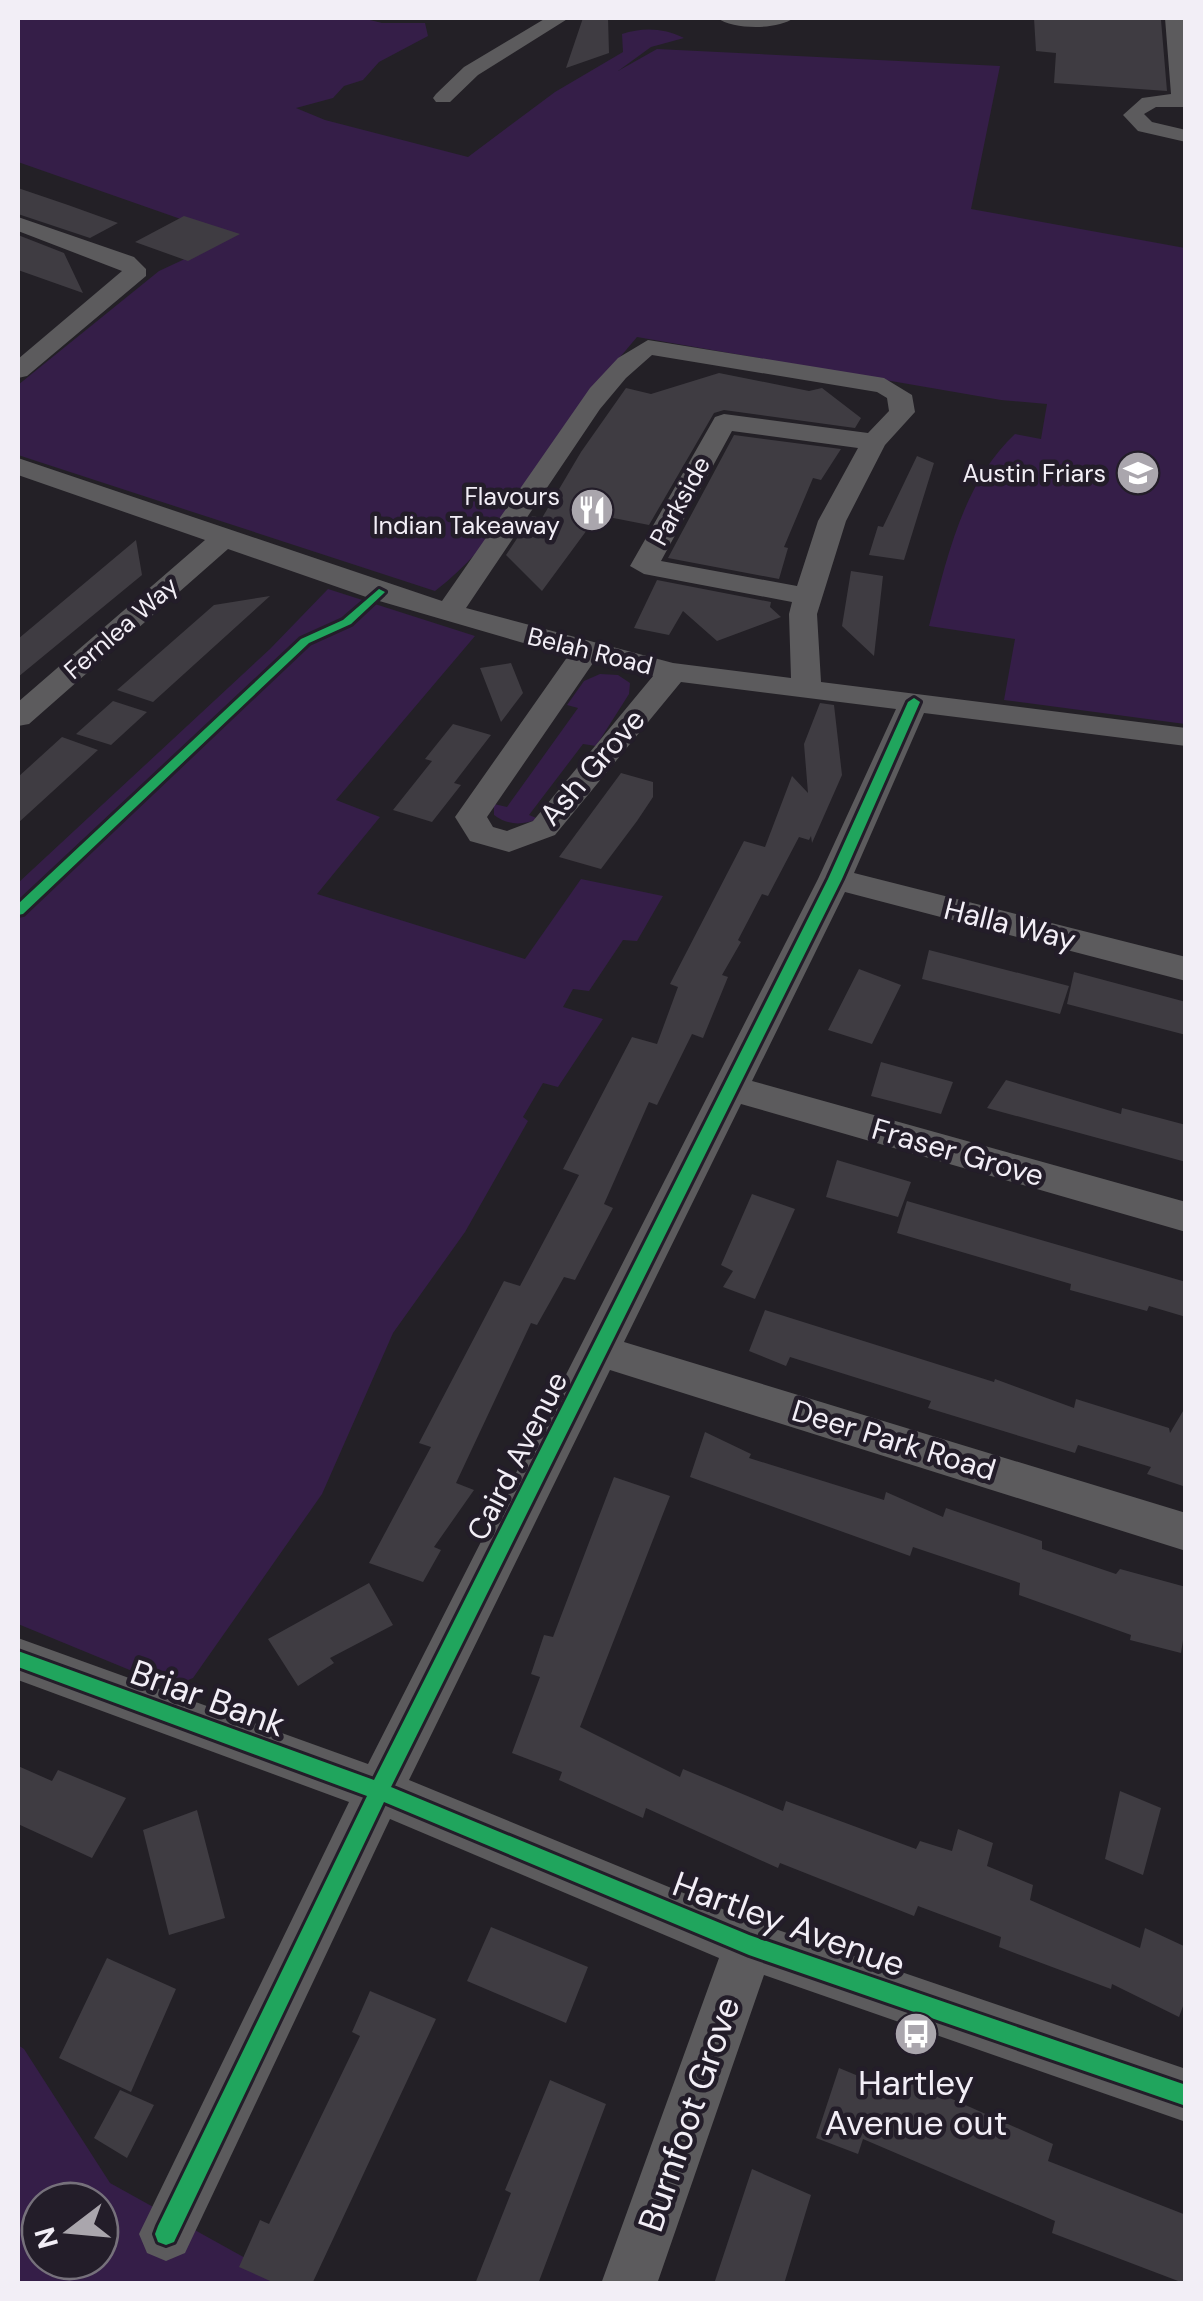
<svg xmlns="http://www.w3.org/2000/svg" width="1203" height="2301" viewBox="0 0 1203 2301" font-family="'DM Sans',sans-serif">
<rect width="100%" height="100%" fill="#232026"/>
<path fill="#351e48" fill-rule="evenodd" d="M18 18H362L382 23H425L428 36 379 62 363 80 344 86 333 98 296 108 325 120 468 157 555 92 623 52 622 34C643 27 664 28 684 38L651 47 618 71 657 49 1000 66 971 209 1185 248V724L1004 700 1015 639 929 626C947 559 962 484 1015 434L1041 439 1047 404 1001 400 637 337C612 367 585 396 563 428 522 488 495 545 435 591L18 455V385L159 271 232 237 18 162Z
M328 589 475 636 336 800 380 817 317 894 525 959 581 879 663 896 637 941 623 940 589 991 573 989 563 1007 603 1019 558 1087 543 1083 523 1117 528 1121 465 1232 393 1333 322 1494 193 1678 171 1687 18 1624V883L270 649Z
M600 674 618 675 630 683 629 694 596 746 583 744 529 815 539 819C522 825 509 826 494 815V804L507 807 578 708 567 705 584 681Z
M18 2045 24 2049 110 2183 290 2283H18ZM40 2201H100V2261H40Z"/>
<path fill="#3f3c42" d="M583 18H608L609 53 566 68Z
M1034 18 1161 20 1167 91 1054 83 1056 53 1036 51Z
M18 188 68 205 118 223 90 238 18 214Z
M184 216 240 234 188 261 135 242Z
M18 235 64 253 83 293 18 270Z
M719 373 809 391 822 388 861 418 855 428 724 410 714 413 649 525 598 515 542 591 506 555 532 516 542 518 581 452 626 388 651 394Z
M734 435 841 449 821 480 813 478 784 547 788 548 779 579 668 558Z
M917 456 934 463 904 560 869 555 878 526 883 527Z
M136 540 142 575 18 677V639Z
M851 571 883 576 874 656 842 626Z
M657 580 771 602 770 607 781 617 717 641 683 611 669 635 634 628Z
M270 596 153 702 117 690 214 605Z
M511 663 523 693 501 722 480 668Z
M113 701 147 712 111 745 76 734Z
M820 703 834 705 842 775 812 843 811 836 809 840 799 837 768 896 762 894 738 940 741 942 722 975 728 977 703 1038 692 1034 657 1105 649 1102 604 1204 613 1208 575 1280 564 1277 537 1325 531 1323 456 1483 474 1490 434 1547 441 1550 423 1582 369 1563 431 1447 419 1443 504 1281 520 1286 579 1175 563 1169 632 1037 657 1044 678 987 670 984 744 841 765 847 792 776 808 793 804 744Z
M453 724 491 735 454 783 461 785 432 822 393 810 432 761 425 759Z
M62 737 98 750 18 823V777Z
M621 773 653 782V797L637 821 601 869 559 857Z
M929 950 1069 986 1060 1014 922 979Z
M859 969 901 985 872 1044 828 1030Z
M1074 972 1186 1002V1035L1067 1004Z
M881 1062 953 1082 941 1114 871 1096Z
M1006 1080 1121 1114 1122 1108 1186 1125V1162L987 1108Z
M837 1160 911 1182 898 1217 826 1197Z
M752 1194 795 1209 755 1299 723 1287 733 1271 721 1265Z
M907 1201 1186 1282V1317L1149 1306 1147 1311 1070 1290 1071 1284 897 1233Z
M765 1310 994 1382 995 1379 1074 1408 1076 1399 1169 1428 1170 1433 1186 1406V1487L1147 1474 1151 1467 1078 1445 1075 1453 928 1408 931 1401 790 1357 786 1366 749 1351Z
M705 1432 751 1454 749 1458 884 1500 886 1492 943 1517 946 1508 1042 1541V1549L1116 1574 1120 1569 1186 1587V1641L1183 1640 1181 1653 1130 1640 1131 1635 1019 1595 1020 1583 913 1547 910 1556 690 1477Z
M614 1477 670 1496 580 1727 680 1777 683 1769 783 1811 786 1801 916 1849 920 1841 952 1851 958 1829 993 1843 987 1866 1033 1885 1030 1900 1140 1948 1145 1928 1186 1947V1998L1179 2017 1112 1984 1111 1989 999 1947 1001 1937 918 1906 914 1916 780 1863 778 1868 646 1808 643 1818 559 1780 562 1772 512 1753 540 1677 531 1674 544 1635 553 1637Z
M369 1583 393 1625 330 1658 334 1663 298 1686 268 1639Z
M18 1766 52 1781 58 1770 126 1798 92 1858 18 1824Z
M1120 1791 1161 1808 1143 1875 1105 1859Z
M197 1810 225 1918 169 1935 143 1830Z
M491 1927 588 1967 566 2023 467 1981Z
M107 1958 176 1989 131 2092 59 2058Z
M370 1991 436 2019 312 2284H277L239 2267 260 2220 269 2224 360 2036 352 2032Z
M839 2068 902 2094 906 2081 952 2099 1053 2144 1048 2161 1186 2215V2284L1052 2233 1055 2221 863 2139 858 2154 816 2138Z
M550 2080 606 2104 538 2284H475L511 2193 505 2190Z
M120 2090 154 2105 127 2158 94 2138Z
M752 2169 811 2195 784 2284H714Z"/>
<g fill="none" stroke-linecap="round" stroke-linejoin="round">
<path fill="#5c5b5d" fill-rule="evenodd" d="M546 18H569L478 75 450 102H436L433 98 436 94 464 67Z
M717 18H794C777 30 734 30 717 18Z
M1165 18H1185L1186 107H1156L1144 114 1152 122 1186 130V142L1138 131 1123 115 1142 98 1171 94Z
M18 217 134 257 146 269V276L27 376 18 378V359L122 271 18 231Z
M648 340 884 378 912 395 915 412 885 445 846 521 817 614 821 682 1186 728V746L924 713 854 873 1186 957V981L845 892 752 1081 1186 1202V1232L741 1104 624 1342 1186 1513V1551L610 1370 409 1780 749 1920 1186 2069V2122L764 1975 657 2284H601L719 1958 390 1819 185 2253 166 2261 147 2253 139 2234 349 1802 18 1680V1638L368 1764 818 879 896 709 681 682 555 835 509 852 470 841 455 817 568 656 369 598 228 549 29 724 18 726V702L205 540 18 475V458L442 601 590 388 618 358ZM652 355 877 392 887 398 889 411 868 433 724 414 715 417 630 566 644 574 792 602 789 614 791 678 673 663 466 608 600 409 626 378ZM732 431 858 448 818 521 797 586 661 561ZM593 663 653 676 533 821 507 831 493 827 487 817Z"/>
<g stroke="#231d29" stroke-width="6">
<path id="cycleway" d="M379 589 385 592 383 594 351 624 309 643 23 914 18 915V904L301 639 343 620Z
M914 698 920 702 842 879 391 1787 749 1935 1186 2085V2106L749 1955 384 1802 174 2242 166 2245 158 2242 155 2234 158 2226 367 1796 18 1667V1651L374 1780 828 879 908 702Z"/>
</g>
<use href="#cycleway" fill="#20a55d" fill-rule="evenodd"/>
</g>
<defs>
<g id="school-disc" transform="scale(2.25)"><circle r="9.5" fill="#aaa6ad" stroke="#231d29"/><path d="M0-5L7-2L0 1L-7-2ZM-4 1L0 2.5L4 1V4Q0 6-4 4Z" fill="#fff"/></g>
<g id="restaurant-disc" transform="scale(2.25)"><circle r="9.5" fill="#aaa6ad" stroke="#231d29"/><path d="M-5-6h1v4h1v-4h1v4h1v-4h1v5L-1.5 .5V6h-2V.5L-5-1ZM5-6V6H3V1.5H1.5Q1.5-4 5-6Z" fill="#fff"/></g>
<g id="bus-disc" transform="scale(2.25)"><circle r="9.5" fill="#aaa6ad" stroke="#231d29"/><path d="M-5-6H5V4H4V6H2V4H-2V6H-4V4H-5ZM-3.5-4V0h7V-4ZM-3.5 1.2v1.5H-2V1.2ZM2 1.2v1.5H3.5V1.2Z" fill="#fff"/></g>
</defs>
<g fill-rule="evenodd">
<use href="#school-disc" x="1138" y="473"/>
<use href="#restaurant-disc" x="592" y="510"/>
<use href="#bus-disc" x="916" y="2034"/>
</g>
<g text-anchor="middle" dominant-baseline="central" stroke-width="9" stroke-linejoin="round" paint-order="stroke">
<g font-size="25" fill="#f2eef6" stroke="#231d29" text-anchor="end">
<text x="1106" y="473">Austin Friars</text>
<text x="560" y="496">Flavours<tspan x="560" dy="29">Indian Takeaway</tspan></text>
</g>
<g font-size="25" fill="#f2eef6" stroke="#231d29">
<text transform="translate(680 501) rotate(-61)">Parkside</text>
<text transform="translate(121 628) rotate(-41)">Fernlea Way</text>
<text transform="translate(590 651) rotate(14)">Belah Road</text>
</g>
<g font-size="30" fill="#f2eef6" stroke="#231d29">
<text transform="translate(592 767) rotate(-49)">Ash Grove</text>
<text transform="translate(1010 924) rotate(14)">Halla Way</text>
<text transform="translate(958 1152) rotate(16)">Fraser Grove</text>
<text transform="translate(894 1440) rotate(17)">Deer Park Road</text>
<text transform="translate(517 1456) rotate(-63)">Caird Avenue</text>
</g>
<g font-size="35" fill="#f2eef6" stroke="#231d29">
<text transform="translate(208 1698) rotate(20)">Briar Bank</text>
<text transform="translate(789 1924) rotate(20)">Hartley Avenue</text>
<text transform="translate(689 2114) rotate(-71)">Burnfoot Grove</text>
</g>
<g font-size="35" fill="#f2eef6" stroke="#231d29">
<text x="916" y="2083">Hartley<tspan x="916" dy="40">Avenue out</tspan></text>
</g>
</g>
<rect width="1203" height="2301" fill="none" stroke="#f2eef6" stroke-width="40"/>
<g transform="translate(70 2231) rotate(254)"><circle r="48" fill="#231d29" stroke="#76717b" stroke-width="2.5"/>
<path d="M0-8L18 38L0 25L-18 38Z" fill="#aaa6ad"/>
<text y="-15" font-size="28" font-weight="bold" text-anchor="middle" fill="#f2eef6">N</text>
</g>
</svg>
